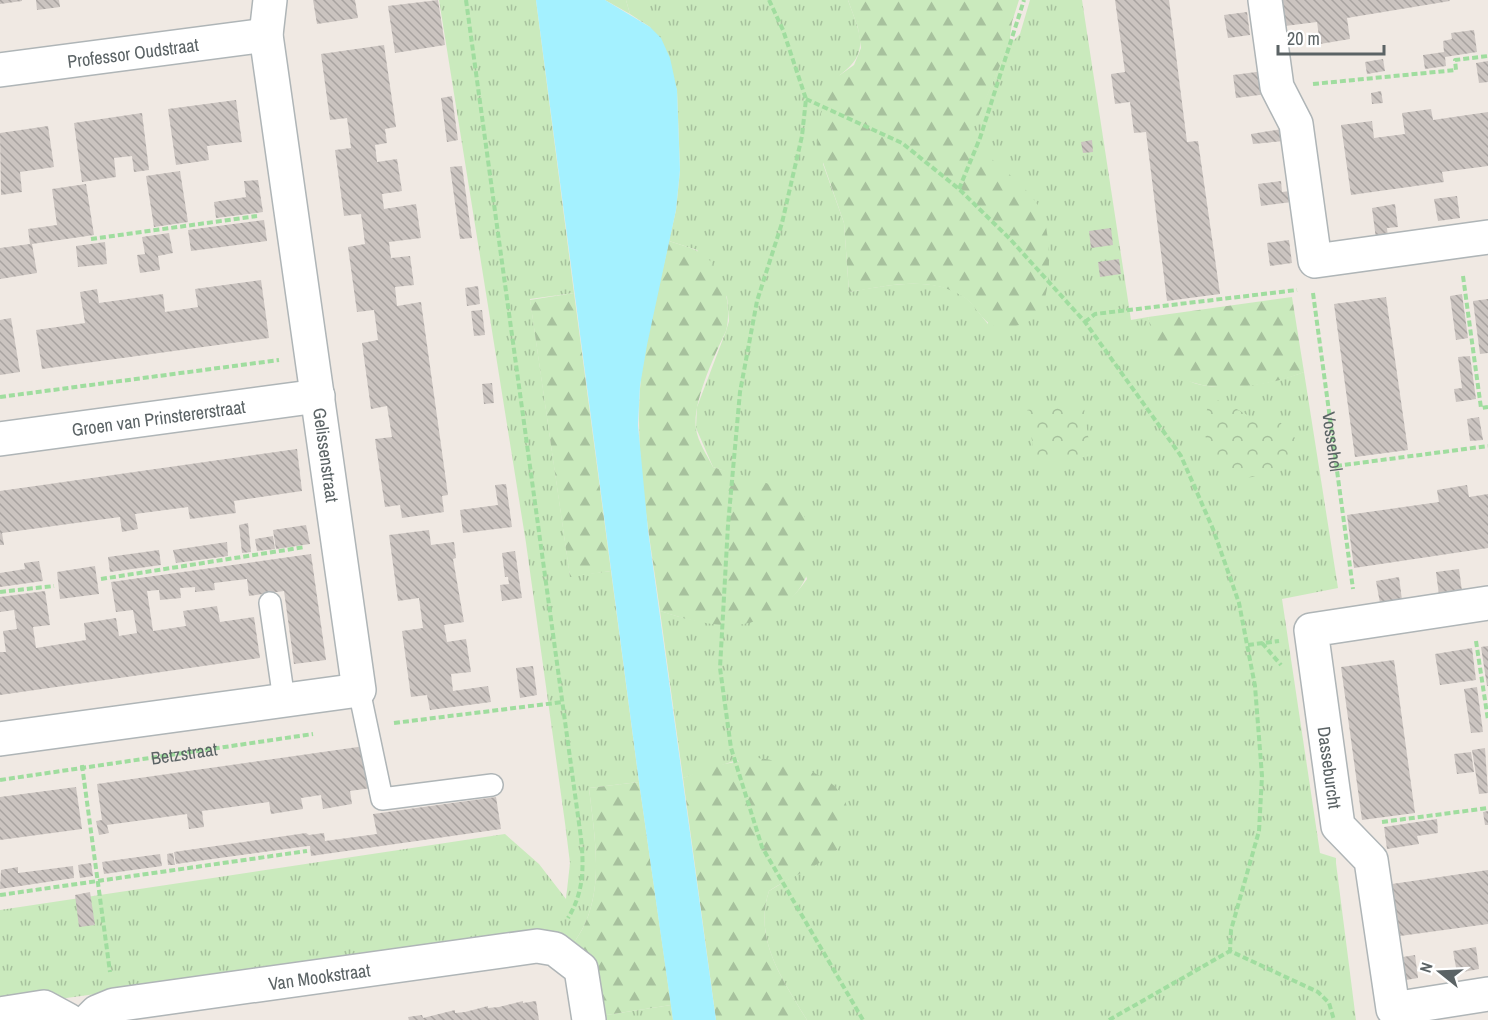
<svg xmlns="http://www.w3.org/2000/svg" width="1488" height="1020" viewBox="0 0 1488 1020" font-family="'Archivo Narrow',sans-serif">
<defs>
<pattern id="grass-tufts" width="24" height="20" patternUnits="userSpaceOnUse" patternTransform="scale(1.5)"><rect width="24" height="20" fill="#caeabd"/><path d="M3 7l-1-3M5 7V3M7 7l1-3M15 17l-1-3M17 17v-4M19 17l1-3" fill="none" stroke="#a7c19d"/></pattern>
<pattern id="forest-firs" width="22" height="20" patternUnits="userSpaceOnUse" patternTransform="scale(1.5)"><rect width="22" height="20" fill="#caeabd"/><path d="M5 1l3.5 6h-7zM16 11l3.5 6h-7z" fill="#a7c19d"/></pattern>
<pattern id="park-crowns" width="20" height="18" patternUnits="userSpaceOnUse" patternTransform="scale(1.5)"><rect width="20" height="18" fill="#caeabd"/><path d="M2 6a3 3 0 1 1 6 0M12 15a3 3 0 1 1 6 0" fill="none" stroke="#a7c19d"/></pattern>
<pattern id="building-back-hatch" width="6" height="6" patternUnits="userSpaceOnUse" patternTransform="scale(1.5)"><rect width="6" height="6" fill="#cbc4c0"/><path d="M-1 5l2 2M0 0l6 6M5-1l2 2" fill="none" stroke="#a8a3a0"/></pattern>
</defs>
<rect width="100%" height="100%" fill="#f0e9e3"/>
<path fill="url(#grass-tufts)" d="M439 0H536L574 293 530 299 570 576 611 571 639 782 589 788C595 841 607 899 573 944L529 935 0 1007V910L505 834 539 864 566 899 570 863 565 823 526 543Z
M626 0H848C859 32 872 52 840 75L823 164 844 223 849 292C884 286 936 274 967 299 975 306 981 316 988 324L986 156 968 138 1009 45 1020 34 1030 0H1082L1131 320 1148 317C1153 335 1168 365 1183 377 1207 397 1277 383 1304 372L1338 588 1282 599 1320 853 1336 858V863L1356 1020H807C783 980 753 939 769 891L837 850 737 760 683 778 660 611C715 629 770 633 807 579L778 489 713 467 696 428 697 407 726 331 729 321 727 297 697 250 669 241 676 210 680 170 677 90 650 27 630 14Z
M671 1005 673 1020H600V1016Z"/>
<path fill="url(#forest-firs)" d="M605 0H626L630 14Z
M848 0H1019L1012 22 1009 45 969 138C989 160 1026 183 1040 209 1052 230 1052 290 1040 312 1034 322 1014 328 1003 328 983 327 979 308 965 298 931 274 886 286 849 292L844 223 817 145V126L829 89 840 75 854 65 861 48 858 28Z
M669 241C681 245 695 248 705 256 725 272 732 308 726 331 715 354 692 403 696 429 698 442 707 455 713 467 734 474 774 482 790 495 802 504 807 522 810 535 821 580 781 622 735 625 709 626 684 619 660 611 650 537 635 463 640 389 643 340 659 289 669 241Z
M574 293 611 571 570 577 530 300Z
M1292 297 1304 372C1271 386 1198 399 1170 369 1157 356 1152 334 1148 317Z
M758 758C794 763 862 779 845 829 843 836 842 845 837 850 823 864 787 879 769 891 753 939 783 980 807 1020H716L683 778 713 766Z
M639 782 671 1005 600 1016 573 944C607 899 595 841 589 788Z"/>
<path fill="url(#park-crowns)" d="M1220 400 1264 424H1271L1278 420 1295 438 1287 460 1264 476 1241 478 1223 470 1209 451 1203 426 1209 402Z
M1083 401 1091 456 1036 465 1027 410Z"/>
<path fill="#a4f1ff" d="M536 0H605L650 27 661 38 670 58 677 90 680 170 676 210 647 345 640 386 638 425 648 530 716 1020H673L639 782Z"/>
<path fill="url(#building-back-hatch)" d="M0 0H22V1L0 4Z
M36 0H59L60 7 37 10Z
M313 0H355L358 18 317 24Z
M438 0 445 45 395 53 388 6Z
M1115 0H1169L1187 142 1198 141 1220 294 1167 301 1146 132 1134 133 1130 102 1115 104 1111 74 1125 72Z
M1281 0H1449L1450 1 1347 18 1350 39 1320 44 1317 22 1285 26Z
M1247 12 1250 35 1228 38 1224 15Z
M1474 30 1477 52 1445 57 1446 66 1425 69 1423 55 1444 52 1443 41 1452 39 1451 33Z
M384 45 396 127 385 129 387 143 375 145 377 162 397 159 402 191 382 194 384 209 416 204 421 238 389 242 391 258 410 256 414 285 395 287 397 306 421 302 448 495 442 496 444 512 402 518 400 505 385 507 375 439 392 437 387 406 371 409 362 343 378 340 376 324 374 310 357 312 348 247 365 244 363 228 361 214 344 216 335 150 351 148 349 132 347 118 330 120 321 54Z
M1383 59 1385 71 1367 74 1365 62Z
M1488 61V82L1479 83 1476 63Z
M1264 71 1267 94 1236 98 1233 75Z
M1381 91 1383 103 1372 104 1371 93Z
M452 96 458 140 447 142 441 98Z
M236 100 242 142 207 146 209 160 176 165 168 109Z
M1431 109 1433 120 1488 112V166L1442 172 1444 182 1351 195 1341 125 1372 121 1374 138 1405 134 1402 113Z
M142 113 149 170 134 172 132 156 114 158 116 177 82 182 74 123Z
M48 126 54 167 20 172 22 192 1 195 0 133Z
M1282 129 1284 141 1253 144 1251 134Z
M1092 140 1093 152 1083 153 1081 142Z
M462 166 472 238 460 239 450 167Z
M180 171 188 222 154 227 146 176Z
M258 180 263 212 216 218 214 202 246 197 244 181Z
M1281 181 1282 192 1290 191 1292 202 1261 206 1258 184Z
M86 184 94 235 32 244 37 273 0 279V248L30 244 28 229 57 225 52 189Z
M1457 196 1460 218 1438 221 1434 199Z
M1395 204 1398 227 1387 228 1388 238 1376 239 1372 208Z
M264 220 267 241 191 251 188 230Z
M1111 228 1113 245 1091 248 1089 231Z
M169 233 173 253 158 256 160 270 140 273 137 255 145 254 142 237Z
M1289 240 1292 263 1270 266 1267 243Z
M105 242 107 264 78 267 76 246Z
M1119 259 1121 274 1100 277 1098 262Z
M261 280 269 338 42 369 36 330 85 323 80 292 97 289 99 303 163 294 165 312 198 307 195 289Z
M478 286 480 304 467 306 465 288Z
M1462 294 1468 338 1456 340 1450 296Z
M1386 297 1408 450 1355 457 1334 304Z
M1488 299V353L1480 354 1473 301Z
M482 310 485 335 474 336 471 311Z
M11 318 20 372 0 375V320Z
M1470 356 1476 399 1456 402 1454 389 1462 388 1458 357Z
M492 383 494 403 484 404 482 384Z
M1479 417 1483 440 1470 441 1467 419Z
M297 449 302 491 234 501 236 513 190 519 188 507 135 514 138 529 122 532 120 517 2 533 4 545H0V491Z
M506 484 512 527 463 533 460 510 498 505 495 485Z
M1467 485 1469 497 1488 494V548L1354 568 1347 515 1439 502 1437 490Z
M248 523 251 552 242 553 239 525Z
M306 525 310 544 276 549 273 530Z
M429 530 431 545 454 542 456 558 453 559 464 622 444 625 447 642 466 639 471 672 451 674 453 691 488 686 491 702 430 710 427 695 411 697 402 631 423 628 419 598 398 601 389 535Z
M273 536 275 549 257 551 255 539Z
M227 542 228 556 176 563 173 550Z
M159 550 161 565 110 572 108 557Z
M515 551 522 598 502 601 500 585 509 584 508 577H505L502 553Z
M311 554 326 660 294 664 284 591 249 596 247 579 214 583 215 590 195 592V587L180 588 181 598 160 600 159 590 147 591 153 631 186 626 183 611 217 606 220 622 254 617 260 658 0 695V652H6L3 631 17 629 14 610 0 612V597L45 591 50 625 33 627 36 648 86 640 84 623 116 618 119 636 137 633 133 610 116 612 111 582Z
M39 561 43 581 0 587V573L25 569 24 563Z
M95 566 99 594 60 599 57 572Z
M1459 569 1462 591 1439 595 1436 572Z
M1399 577 1402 600 1380 603 1376 581Z
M1488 646V686H1487L1481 647Z
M1472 648 1476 680 1440 685 1435 654Z
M1394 660 1415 813 1362 820 1341 667Z
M533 666 537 695 520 698 516 668Z
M1477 687 1483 732 1471 733 1464 689Z
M365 746 371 788 350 791 352 804 323 809 321 795 301 798 303 809 271 814 269 802 202 811 204 827 189 829 187 814 107 825 109 833 99 835 96 821 102 820 97 784Z
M1485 748 1488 793 1479 794 1472 750Z
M1471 752 1474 772 1457 774 1454 754Z
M76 787 82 829 0 840V797Z
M496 797 501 829 311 856 310 846H308L176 864 174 852 306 833 309 835 324 833 325 841 377 834 373 814Z
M1488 811V825H1485L1483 812Z
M1437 819 1438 833 1417 836 1419 844 1387 849 1384 827Z
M173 853 175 865H168L167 854Z
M160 854 162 866 104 874 102 862Z
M91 863 93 876 80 878 78 865Z
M73 866 74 878 0 889 1 870 18 867V873Z
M1488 870V924L1400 936 1392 884Z
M90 892 95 925 79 927 75 895Z
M1476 947 1479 969 1457 973 1453 951Z
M1415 955 1418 978 1406 980 1403 957Z
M523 1001V1003L536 1001 539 1020H409L408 1017 422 1015 423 1018 455 1010V1013L465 1012 488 1006V1008L499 1007Z"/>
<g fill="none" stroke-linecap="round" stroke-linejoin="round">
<g stroke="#afb5b7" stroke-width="24">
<path id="service" d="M270 603 284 700
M359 690 382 799 492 785"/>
</g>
<g stroke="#afb5b7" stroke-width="36">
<path id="pedestrian" d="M0 1014 44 1007 68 1020"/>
</g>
<g stroke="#afb5b7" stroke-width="36">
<g id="minor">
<path d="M1265 0 1277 87 1296 124 1315 261 1488 237"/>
<path id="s3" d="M0 70 266 35"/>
<path id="s4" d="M0 439 318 396"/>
<path id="s5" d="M1488 603 1311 630 1338 826 1371 860 1393 1009 1488 994"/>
<path d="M0 739 359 690 266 35 270 0"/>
<path id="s6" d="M89 1020 97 1012 114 1005 537 946 555 949 581 969 589 1020"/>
</g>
</g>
<g stroke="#a0dd9f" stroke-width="4" stroke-dasharray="6 3" stroke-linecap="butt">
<path d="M466 0 581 838C584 867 584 892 568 918"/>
<path d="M769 0 783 30 806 99 802 136 782 223 757 301 740 392 728 525 720 668 731 748 762 847 863 1020"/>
<path d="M1313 84 1456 70 1455 60 1488 56"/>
<path d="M806 99 902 143 959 189 1010 239 1085 322 1181 456 1213 529 1239 603 1255 686 1262 776 1259 831 1231 930 1230 951 1318 992 1329 1003 1334 1020"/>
<path d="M959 189 980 138 1024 0"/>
<path d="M91 239 257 216"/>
<path d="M1463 276 1481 408 1488 407"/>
<path id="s1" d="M1313 293 1353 589"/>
<path d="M1085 322 1095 314 1297 290"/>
<path d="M0 397 279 360"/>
<path d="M1336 466 1488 446"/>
<path d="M101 579 305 547"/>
<path d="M0 592 54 586"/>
<path d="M1476 641 1488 720"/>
<path d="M1262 643 1281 665"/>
<path d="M1248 645 1279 641"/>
<path d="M394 723 563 702"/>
<path d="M82 765 110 972"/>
<path id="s2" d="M0 780 313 734"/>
<path d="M1382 822 1488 808"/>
<path d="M0 895 307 851"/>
<path d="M1109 1020 1230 951"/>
</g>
<use href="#service" stroke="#fff" stroke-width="21"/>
<use href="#pedestrian" stroke="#fff" stroke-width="33"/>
<use href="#minor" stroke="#fff" stroke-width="33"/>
</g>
<g text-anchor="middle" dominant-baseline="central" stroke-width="5" stroke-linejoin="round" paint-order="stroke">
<g font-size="18" fill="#5b6365" stroke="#fff">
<text stroke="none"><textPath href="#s3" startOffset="134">Professor Oudstraat</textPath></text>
<text stroke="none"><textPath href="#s4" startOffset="160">Groen van Prinstererstraat</textPath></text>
<text stroke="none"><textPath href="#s1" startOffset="150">Vossehol</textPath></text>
<text transform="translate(326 455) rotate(82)">Gelissenstraat</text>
<text stroke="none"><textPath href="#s2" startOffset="186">Betzstraat</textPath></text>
<text stroke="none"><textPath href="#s5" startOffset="318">Dasseburcht</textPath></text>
<text stroke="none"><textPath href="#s6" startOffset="237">Van Mookstraat</textPath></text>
</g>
</g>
<g transform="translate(1440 972) rotate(288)" stroke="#ffffff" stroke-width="4.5" paint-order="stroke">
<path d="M0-4.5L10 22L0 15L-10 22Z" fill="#5b6365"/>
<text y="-9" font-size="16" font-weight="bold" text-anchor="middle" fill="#5b6365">N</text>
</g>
<path d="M1278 45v9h106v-9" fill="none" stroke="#5b6365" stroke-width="3"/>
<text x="1287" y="45" font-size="18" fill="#5b6365" stroke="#ffffff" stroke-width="4.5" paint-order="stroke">20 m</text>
</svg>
